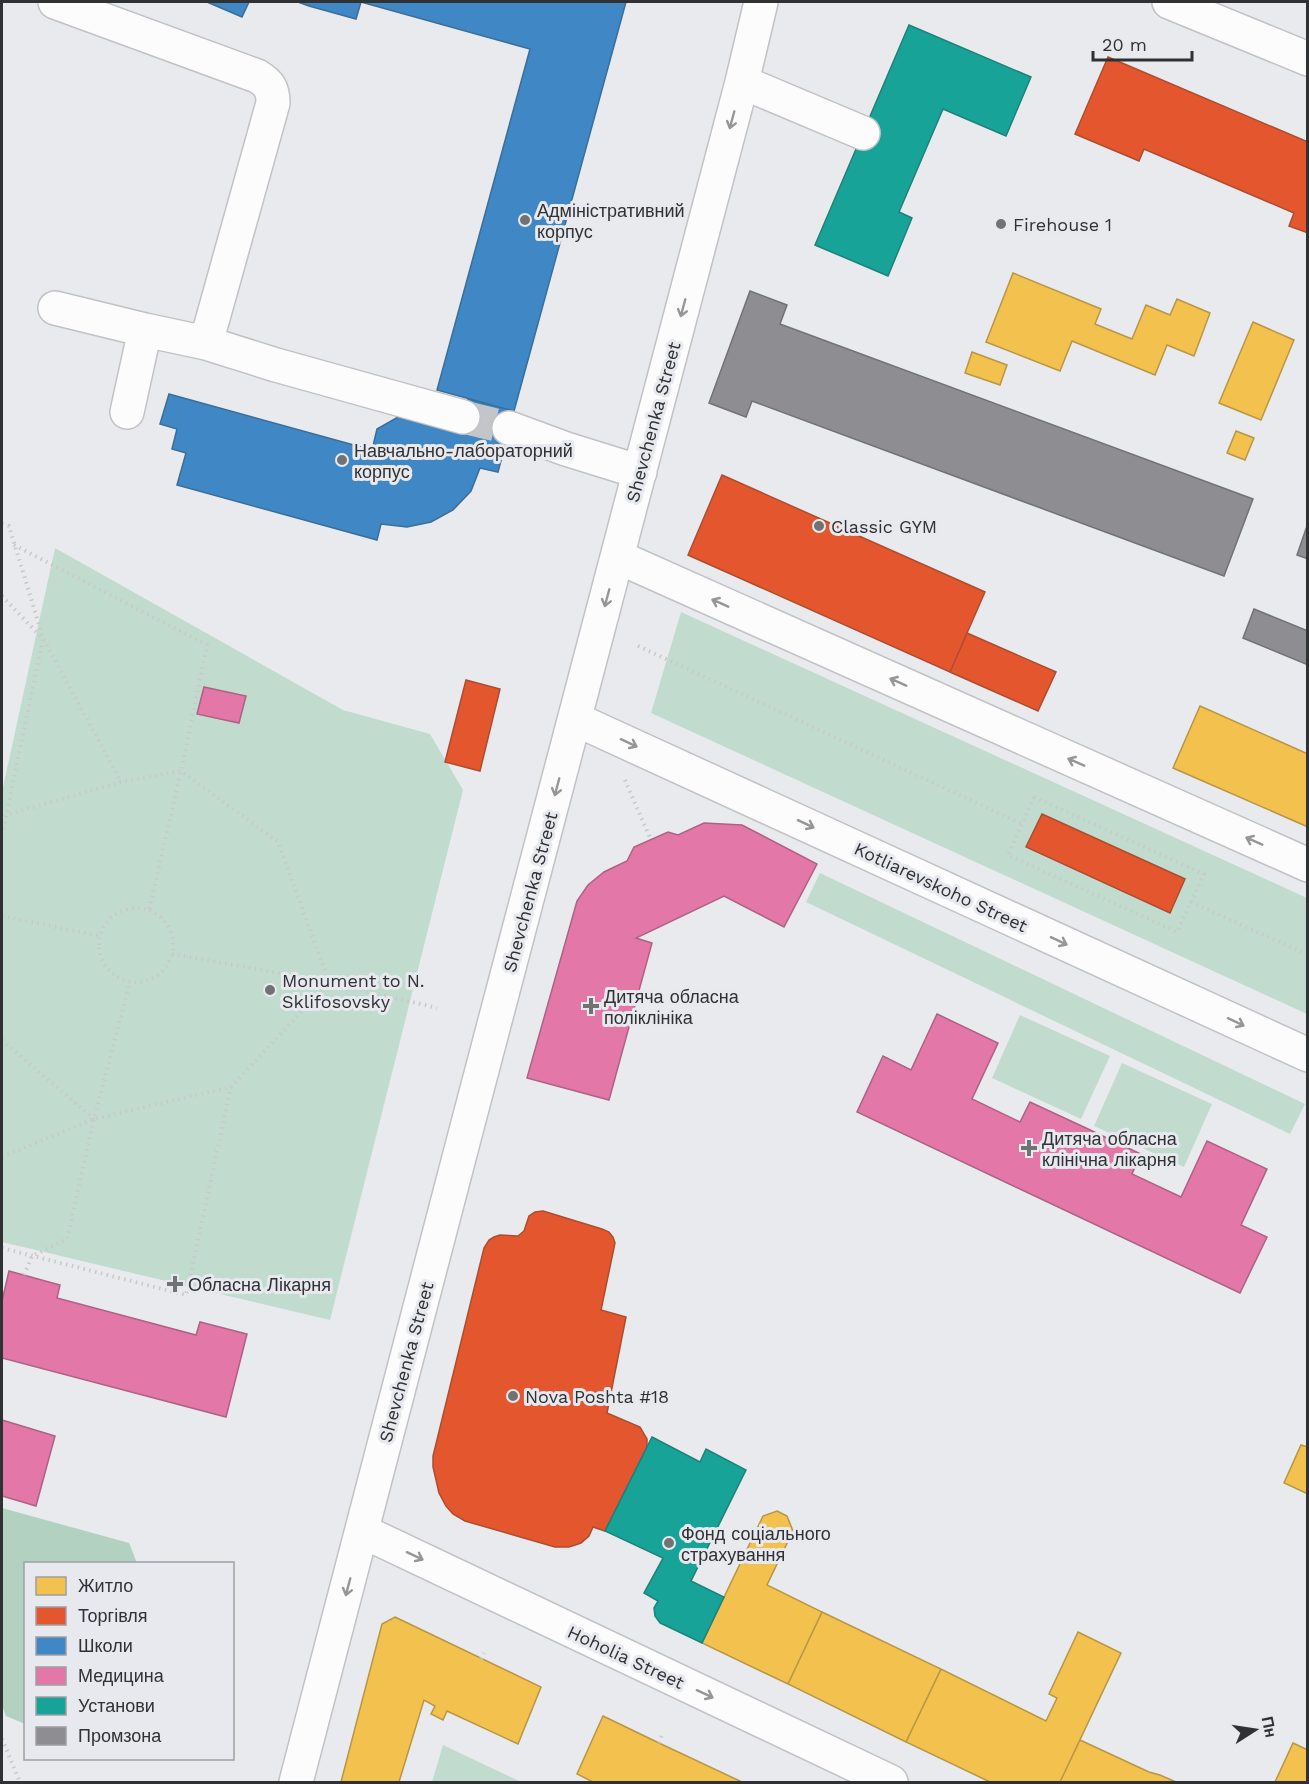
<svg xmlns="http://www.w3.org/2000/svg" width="1309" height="1784" viewBox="0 0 1309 1784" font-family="'Work Sans',sans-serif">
<rect width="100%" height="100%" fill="#e9eaed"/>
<path fill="#c1dcce" d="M55 548 343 710 430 734 463 790 330 1320 2 1242V792Z
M681 612 1307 898V1014L651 713Z
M820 873 1305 1104 1290 1134 806 902Z
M1020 1015 1110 1056 1081 1119 992 1078Z
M1122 1063 1212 1104 1184 1167 1094 1126Z
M443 1745 521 1782H432Z"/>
<path fill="#b2d1c1" d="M2 1508 129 1543 137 1563 26 1564 25 1724 6 1716 2 1705Z"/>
<path fill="#f2c14e" stroke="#b89646" stroke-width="1.5" d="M1013 273 1101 309 1095 324 1132 339 1146 305 1170 315 1177 299 1210 313 1194 356 1167 345 1155 375 1072 341 1060 371 986 342Z
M1253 322 1294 340 1261 420 1219 403Z
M972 352 1007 365 1000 385 965 373Z
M1236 431 1254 438 1245 460 1227 453Z
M1200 706 1308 754V827L1173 768Z
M1301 1445 1308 1447V1494L1284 1483Z
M777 1511 787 1516 793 1531 767 1585 822 1612 788 1684 702 1643 763 1516Z
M822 1612 941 1669 906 1742 788 1684Z
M395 1617 541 1687 518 1744 447 1711 443 1720 431 1714 435 1706 424 1700 399 1782H341L382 1624Z
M1078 1632 1121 1653 1060 1782H990L906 1742 941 1669 1046 1721 1057 1698 1049 1694Z
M603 1716 659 1743 742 1782H593L577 1774Z
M1080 1740 1149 1772 1160 1775 1176 1782H1060Z
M1293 1743 1308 1750V1782H1275Z"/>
<path fill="#e4572e" stroke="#ae4c30" stroke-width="1.5" d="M1108 57 1308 142V233L1289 226 1294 213 1144 149 1139 161 1075 134Z
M722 475 985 592 950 672 688 555Z
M967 633 1056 672 1038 711 950 672Z
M466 680 500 689 480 771 445 762Z
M1042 814 1185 879 1170 913 1026 847Z
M543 1211 602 1229 609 1232 613 1237 615 1243 601 1310 626 1317 607 1413 640 1427 647 1439V1447L605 1531 593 1527 589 1536 581 1543 569 1547H555L465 1521 453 1514 446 1506 439 1493 433 1467V1456L484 1248 489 1240 494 1237 500 1235 518 1236 524 1231 529 1216 535 1212Z"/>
<path fill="#3f88c5" stroke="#3a6e99" stroke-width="1.5" d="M207 2H249L242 17Z
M298 2H626L514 411 437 390 530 49 361 2 356 19 309 6Z
M169 394 372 450 377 429 398 417 459 433 468 399 514 411 498 472 480 468 471 491 453 510 431 522 407 527 381 524 377 540 177 485 186 453 172 449 177 429 160 424Z"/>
<path fill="#e377a8" stroke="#ad6285" stroke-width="1.5" d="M204 687 246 696 239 723 197 714Z
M704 823 742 825 817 864 784 927 724 896 636 938 652 943 609 1100 527 1078 577 901 588 885 604 872 627 861 634 847 668 832 678 835Z
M937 1014 998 1043 972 1099 1020 1122 1030 1102 1086 1128 1141 1154 1132 1174 1181 1197 1207 1141 1267 1169 1241 1225 1267 1237 1240 1293 857 1112 883 1056 911 1070Z
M9 1271 60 1285 57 1298 196 1335 200 1322 247 1334 226 1417 2 1358V1301Z
M2 1420 55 1436 36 1506 2 1496Z"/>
<path fill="#17a398" stroke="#1e817a" stroke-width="1.5" d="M909 25 1031 77 1006 136 943 109 899 212 912 218 888 276 815 245Z
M652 1437 700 1462 706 1449 746 1470 691 1581 724 1597 702 1643 660 1623 655 1616 654 1608 658 1601 644 1593 663 1558 605 1531Z"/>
<path fill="#8d8d92" stroke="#717176" stroke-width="1.5" d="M750 291 787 305 780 324 1253 499 1224 576 752 401 746 417 709 403Z
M1308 523V559L1297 555Z
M1254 609 1308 631V665L1243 638Z"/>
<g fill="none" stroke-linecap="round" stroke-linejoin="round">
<path stroke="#c4c5c8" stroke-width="33" stroke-dasharray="33 16" stroke-linecap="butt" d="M463 417 509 428"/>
<g stroke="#c2c2c5" stroke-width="36">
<path id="minor" d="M55 2 257 76C269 83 273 89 273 103L206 343 145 330 127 412
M742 82 863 133
M55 308 145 330
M206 343 276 365 463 417
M509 428 566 449 640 472
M618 557 1308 865
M575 719 1308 1055
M362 1531 891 1782
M296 1782 466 1131 742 82 761 2"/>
</g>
<g stroke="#c2c2c5" stroke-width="36">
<path id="major" d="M1169 2 1308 59"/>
</g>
<path stroke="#c8c9c9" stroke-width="4" stroke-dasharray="1.5 4.5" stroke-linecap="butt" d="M2 524 9 526 43 638 121 782
M14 545 207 645 181 771 149 910
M2 596 42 638
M638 646 1022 824
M625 780 651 840
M1034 797 1204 874 1177 932 1008 855Z
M2 835 43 639
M1191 902 1308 955
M99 945a37 37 0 1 1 74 0a37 37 0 1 1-74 0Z
M2 916 100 936
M172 954 329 982 437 1008
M2 1040 94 1119
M2 1157 94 1119 231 1087 329 982 278 842 181 771 121 782 6 815
M2 1248 186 1295 231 1087
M24 1275 32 1256 67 1239 94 1119 130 982
M481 1659 484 1653
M2 1739 20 1782
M659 1743 662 1735"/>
<use href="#minor" stroke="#fcfcfc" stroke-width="33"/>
<use href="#major" stroke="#fcfcfc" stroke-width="33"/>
</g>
<defs><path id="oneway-shaft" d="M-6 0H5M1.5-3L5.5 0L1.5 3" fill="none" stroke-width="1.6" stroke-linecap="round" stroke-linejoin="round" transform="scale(1.5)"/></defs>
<g stroke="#969698">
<use href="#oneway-shaft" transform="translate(732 120) rotate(105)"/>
<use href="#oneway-shaft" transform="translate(683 308) rotate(105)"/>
<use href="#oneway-shaft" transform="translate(607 598) rotate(105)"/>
<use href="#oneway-shaft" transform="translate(720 603) rotate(-156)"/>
<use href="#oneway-shaft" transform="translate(898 682) rotate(-156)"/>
<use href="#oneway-shaft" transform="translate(629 743) rotate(25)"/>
<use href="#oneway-shaft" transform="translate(1076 762) rotate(-156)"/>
<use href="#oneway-shaft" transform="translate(557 787) rotate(105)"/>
<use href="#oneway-shaft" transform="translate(806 824) rotate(25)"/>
<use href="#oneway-shaft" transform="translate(1254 841) rotate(-156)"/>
<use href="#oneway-shaft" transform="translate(1059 941) rotate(25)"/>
<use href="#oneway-shaft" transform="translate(1236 1022) rotate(25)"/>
<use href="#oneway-shaft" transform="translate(415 1556) rotate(25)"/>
<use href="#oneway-shaft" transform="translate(348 1587) rotate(105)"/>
<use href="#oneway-shaft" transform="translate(705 1694) rotate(25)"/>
</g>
<g fill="#717274" stroke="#e7e9ef" stroke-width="2">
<circle cx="525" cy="220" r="6"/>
<circle cx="1001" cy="224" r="6"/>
<circle cx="342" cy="460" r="6"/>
<circle cx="819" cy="526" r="6"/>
<circle cx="270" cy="990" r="6"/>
<path d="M588 997h6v6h6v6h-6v6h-6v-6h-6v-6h6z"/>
<path d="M1026 1139h6v6h6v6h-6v6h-6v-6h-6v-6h6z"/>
<path d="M172 1275h6v6h6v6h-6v6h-6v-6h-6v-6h6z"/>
<circle cx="513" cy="1396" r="6"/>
<circle cx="669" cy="1543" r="6"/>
</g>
<g text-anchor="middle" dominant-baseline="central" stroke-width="6" stroke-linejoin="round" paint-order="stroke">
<g font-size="18" fill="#303133" stroke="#e7e9ef" text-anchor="start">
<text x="537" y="210">Адміністративний<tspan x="537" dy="21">корпус</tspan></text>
<text x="1013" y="224">Firehouse 1</text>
<text x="354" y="450">Навчально-лабораторний<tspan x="354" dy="21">корпус</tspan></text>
<text x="831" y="526">Classic GYM</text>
<text x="282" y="980">Monument to N.<tspan x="282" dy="21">Sklifosovsky</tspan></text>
<text x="604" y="996">Дитяча обласна<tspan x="604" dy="21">поліклініка</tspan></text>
<text x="1042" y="1138">Дитяча обласна<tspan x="1042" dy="21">клінічна лікарня</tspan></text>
<text x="188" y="1284">Обласна Лікарня</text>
<text x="525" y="1396">Nova Poshta #18</text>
<text x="681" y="1533">Фонд соціального<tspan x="681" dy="21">страхування</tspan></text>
</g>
<g font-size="18" fill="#303133" stroke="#e7e9ef">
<text transform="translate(653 422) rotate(-75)">Shevchenka Street</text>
<text transform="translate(941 887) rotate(25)">Kotliarevskoho Street</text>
<text transform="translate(530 892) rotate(-75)">Shevchenka Street</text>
<text transform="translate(406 1362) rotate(-75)">Shevchenka Street</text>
<text transform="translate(626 1657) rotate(25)">Hoholia Street</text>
</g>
</g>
<rect width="1309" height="1784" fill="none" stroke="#303133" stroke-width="6"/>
<rect x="24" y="1562" width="210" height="198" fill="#e7e9ef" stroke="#9e9fa4" stroke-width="1.5"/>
<rect x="36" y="1577" width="30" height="18" fill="#f2c14e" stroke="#9e9fa4" stroke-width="1.5"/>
<text x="78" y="1592" font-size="18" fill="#303133">Житло</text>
<rect x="36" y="1607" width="30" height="18" fill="#e4572e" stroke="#9e9fa4" stroke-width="1.5"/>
<text x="78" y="1622" font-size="18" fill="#303133">Торгівля</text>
<rect x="36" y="1637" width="30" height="18" fill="#3f88c5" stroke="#9e9fa4" stroke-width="1.5"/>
<text x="78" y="1652" font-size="18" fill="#303133">Школи</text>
<rect x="36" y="1667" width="30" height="18" fill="#e377a8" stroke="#9e9fa4" stroke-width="1.5"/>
<text x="78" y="1682" font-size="18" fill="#303133">Медицина</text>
<rect x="36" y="1697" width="30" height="18" fill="#17a398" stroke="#9e9fa4" stroke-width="1.5"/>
<text x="78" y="1712" font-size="18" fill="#303133">Установи</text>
<rect x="36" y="1727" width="30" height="18" fill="#8d8d92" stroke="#9e9fa4" stroke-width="1.5"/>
<text x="78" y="1742" font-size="18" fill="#303133">Промзона</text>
<g transform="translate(1255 1730) rotate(78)" stroke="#e7e9ef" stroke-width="4.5" paint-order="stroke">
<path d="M0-4.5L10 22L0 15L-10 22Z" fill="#303133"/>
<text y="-9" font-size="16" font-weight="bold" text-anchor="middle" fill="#303133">Пн</text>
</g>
<path d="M1093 51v9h99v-9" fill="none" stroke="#303133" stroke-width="3"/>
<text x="1102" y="51" font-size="18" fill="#303133" stroke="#e7e9ef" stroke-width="4.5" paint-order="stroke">20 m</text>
</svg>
